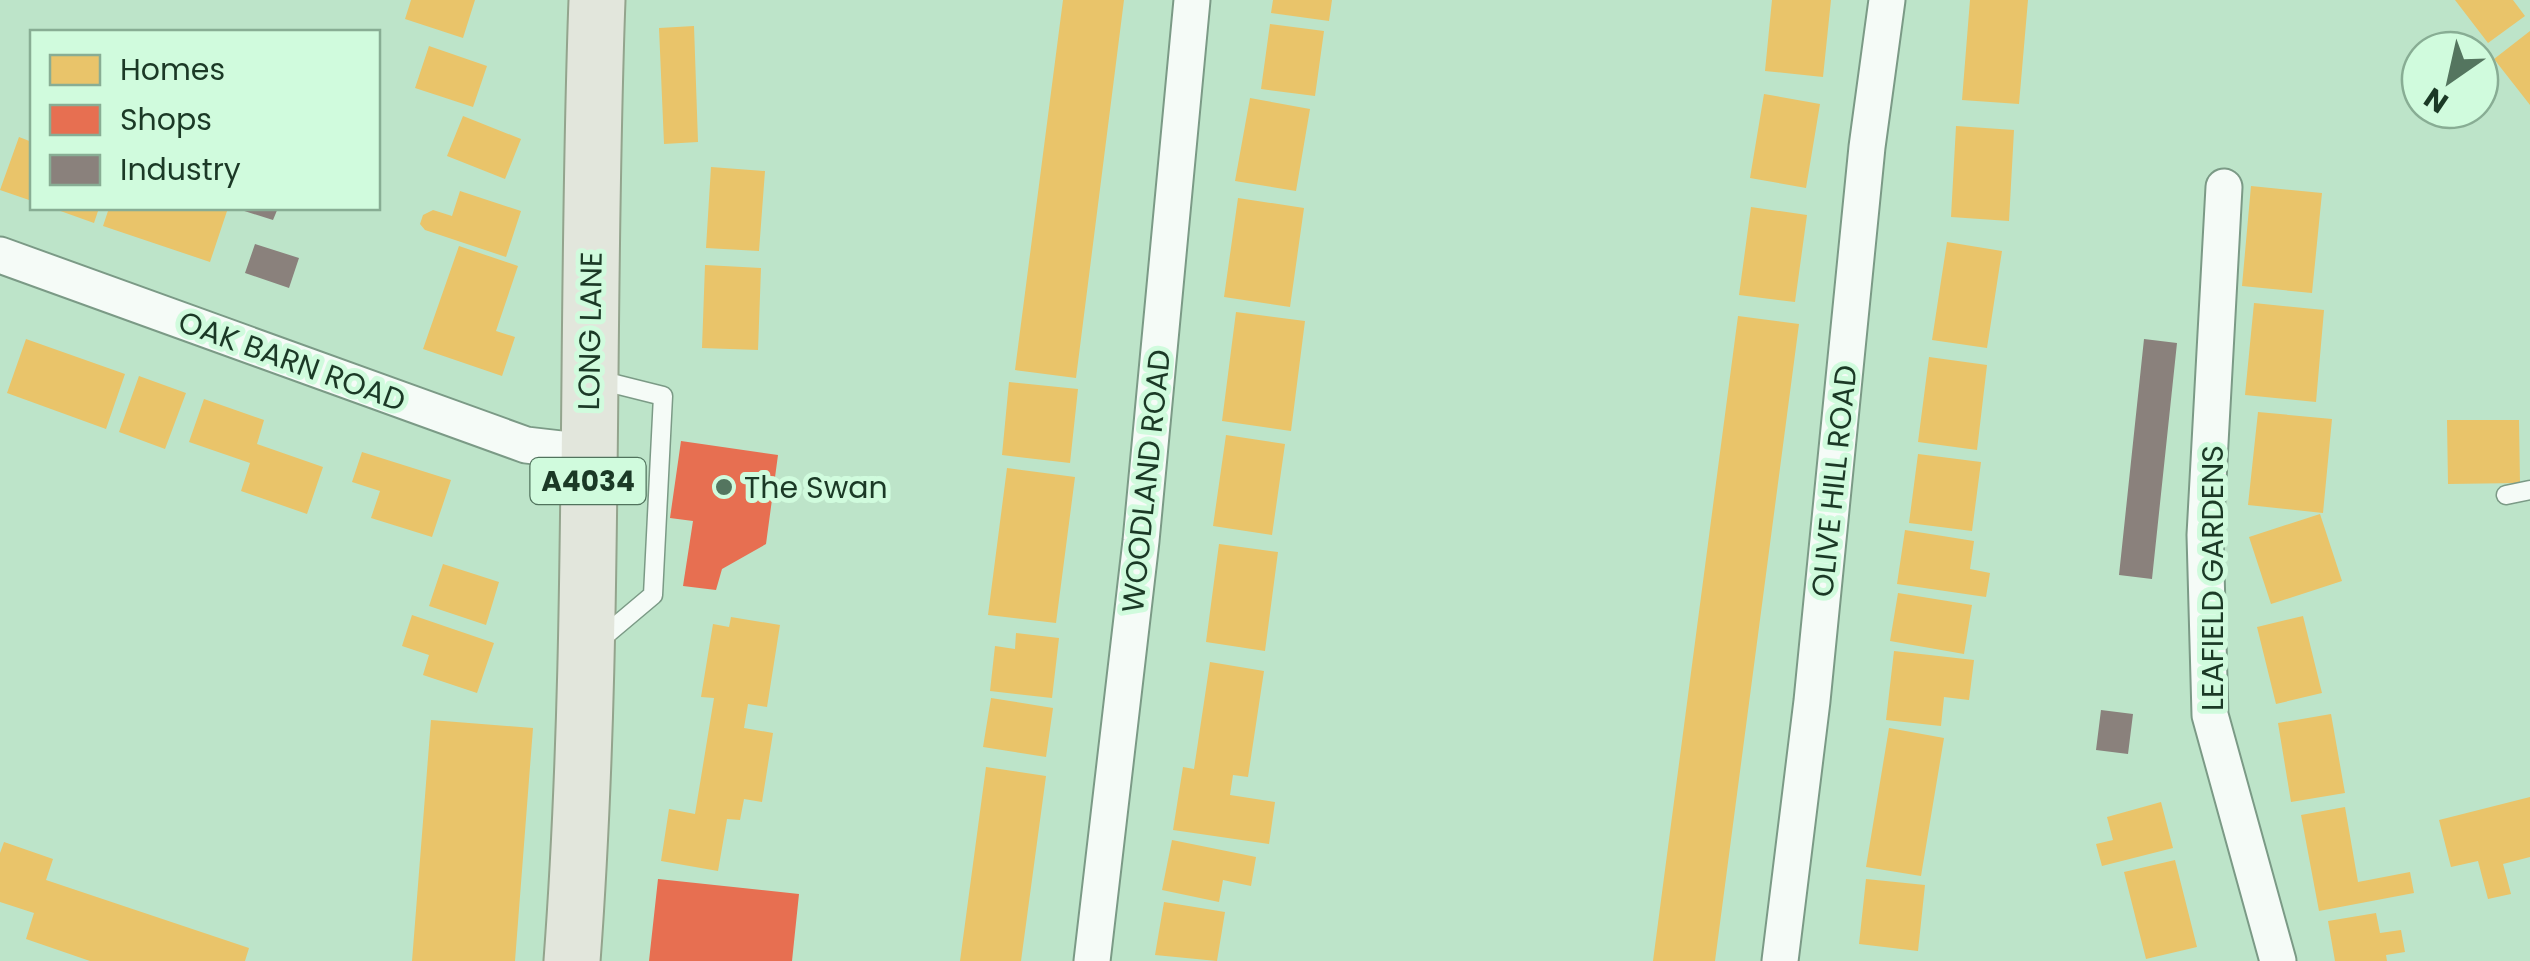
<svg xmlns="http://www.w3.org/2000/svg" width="2530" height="961" viewBox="0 0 2530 961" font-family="Poppins,sans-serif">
<rect width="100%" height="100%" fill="#bde4c9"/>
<path fill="#e9c46a" d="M411 0H475L463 38 405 19Z
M1063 0H1124L1076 378 1015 370Z
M1273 0H1332L1329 21 1271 13Z
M1772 0H1831L1823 77 1765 71Z
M1970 0H2028L2019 104 1962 100Z
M2455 0H2513L2525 16 2488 43Z
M1270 24 1324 31 1315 96 1261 89Z
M694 26 698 142 664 144 659 28Z
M2530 31V105L2494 59Z
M429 46 487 66 473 107 415 88Z
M1764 94 1820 104 1806 188 1750 178Z
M1250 98 1310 109 1296 191 1235 181Z
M463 116 521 139 505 179 447 156Z
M1956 126 2014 130 2009 221 1951 217Z
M19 137 32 142V201L0 190Z
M711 167 765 171 759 251 706 248Z
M2251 186 2322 193 2312 293 2242 286Z
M460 191 521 211 506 257 425 230 420 224 423 215 433 210 452 216Z
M1238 198 1304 208 1290 307 1224 297Z
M1751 207 1807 215 1795 302 1739 295Z
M52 208H99L94 223Z
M109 208H228L210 262 103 226Z
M1947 242 2002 251 1987 348 1932 340Z
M459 246 518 266 496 331 515 337 502 376 423 349Z
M705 265 761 268 758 350 702 348Z
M2254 303 2324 310 2316 402 2245 395Z
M1236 312 1305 321 1291 431 1222 421Z
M1738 316 1799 324 1715 961H1653Z
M26 339 125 374 106 429 7 393Z
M1929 357 1987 365 1977 450 1918 442Z
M139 376 186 393 165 449 119 432Z
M1009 382 1078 389 1070 463 1002 455Z
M204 399 264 420 257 444 323 467 307 514 241 491 250 463 189 442Z
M2258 412 2332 419 2323 513 2248 505Z
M2447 420H2519L2520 483 2448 484Z
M1226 435 1285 444 1272 535 1213 526Z
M362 452 451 480 432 537 371 518 380 491 352 482Z
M1918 454 1981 462 1972 531 1909 523Z
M1007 468 1075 477 1056 623 988 615Z
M2320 514 2342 581 2271 604 2249 537Z
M1905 530 1974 541 1970 569 1990 573 1986 597 1897 584Z
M1219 544 1278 552 1265 651 1206 642Z
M443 564 499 582 486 625 429 606Z
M1898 593 1972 605 1964 654 1890 641Z
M412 615 494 643 477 693 423 675 429 655 402 646Z
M2303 616 2322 693 2276 704 2257 627Z
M731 617 780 625 767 707 748 704 744 728 773 733 762 802 744 799 740 820 727 819 718 871 661 861 669 809 695 814 714 698 701 697 713 624 729 627Z
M1016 633 1059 638 1052 698 990 691 995 646 1015 649Z
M1894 651 1974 660 1969 700 1944 697 1941 726 1886 720Z
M1210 662 1264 671 1248 777 1233 775 1230 795 1275 802 1269 844 1173 830 1183 767 1194 769Z
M991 698 1053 708 1046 757 983 747Z
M2331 714 2345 793 2291 802 2278 723Z
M431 720 533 728 515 961H412Z
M1889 728 1944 738 1921 876 1866 867Z
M986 767 1046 776 1021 961H960Z
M2530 797V857L2503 864 2511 894 2488 899 2478 861 2451 867 2439 820Z
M2161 802 2173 848 2102 866 2096 844 2113 840 2107 817Z
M2345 807 2358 882 2410 872 2414 893 2319 911 2301 815Z
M1172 840 1256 857 1251 886 1223 880 1219 902 1162 890Z
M4 842 53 859 46 880 249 948 245 961H90L26 939 34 913 0 902V853Z
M2175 860 2197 947 2146 959 2124 872Z
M1866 879 1925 885 1918 951 1859 944Z
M1164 902 1225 912 1217 961 1155 955Z
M2376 913 2380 933 2401 930 2405 952 2386 955 2387 961H2335L2328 921Z"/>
<path fill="#e76f51" d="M681 441 778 455 766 544 722 569 716 590 683 586 693 521 670 518Z
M658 879 799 894 792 961H649Z"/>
<path fill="#8a817c" d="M235 208H278L273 220Z
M255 244 299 258 289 288 245 273Z
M2144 339 2177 343 2152 579 2119 575Z
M2101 710 2133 714 2128 754 2096 750Z"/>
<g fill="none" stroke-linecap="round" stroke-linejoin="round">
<g stroke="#7b9a86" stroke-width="21">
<path id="service" d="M595 379 663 396 653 595 596 643
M2506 495 2530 490"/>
</g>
<g stroke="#7b9a86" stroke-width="39">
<path id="minor" d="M2224 187 2205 535 2210 715 2278 961
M0 255 526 445 587 452
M1092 961 1141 541 1192 0
M1780 961 1812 701 1867 147 1887 0"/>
</g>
<g stroke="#93a48d" stroke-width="59">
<path id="primary" d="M572 961C596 641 585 320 597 0"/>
</g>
<use href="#service" stroke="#f5fbf7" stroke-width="18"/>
<use href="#minor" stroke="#f5fbf7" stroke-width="35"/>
<use href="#primary" stroke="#e2e6dc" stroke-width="55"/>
</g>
<circle fill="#54755f" stroke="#d0fbdd" stroke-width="4" cx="724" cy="487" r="10"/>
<g text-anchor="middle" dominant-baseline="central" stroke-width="10" stroke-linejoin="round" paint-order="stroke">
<rect fill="#d0fbdd" stroke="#51735d" stroke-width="2.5" x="530.5" y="458" width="115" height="46" rx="8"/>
<g font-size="28" font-weight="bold" fill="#1b3926">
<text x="588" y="481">A4034</text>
</g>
<g font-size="30" fill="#1b3926" stroke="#d0fbdd">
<text transform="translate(590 331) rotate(-89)">LONG LANE</text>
<text transform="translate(292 361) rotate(20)">OAK BARN ROAD</text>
<text transform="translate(1146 481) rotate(-84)">WOODLAND ROAD</text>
<text transform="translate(1834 481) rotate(-84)">OLIVE HILL ROAD</text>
<text transform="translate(2212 578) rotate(-90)">LEAFIELD GARDENS</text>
</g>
<g font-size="30" fill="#1b3926" stroke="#d0fbdd" text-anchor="start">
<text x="744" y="487">The Swan</text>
</g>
</g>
<rect x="30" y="30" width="350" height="180" fill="#d0fbdd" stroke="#88ad94" stroke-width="2.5"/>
<rect x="50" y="55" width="50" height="30" fill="#e9c46a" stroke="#88ad94" stroke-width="2.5"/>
<text x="120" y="80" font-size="30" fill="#1b3926">Homes</text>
<rect x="50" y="105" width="50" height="30" fill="#e76f51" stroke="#88ad94" stroke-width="2.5"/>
<text x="120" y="130" font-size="30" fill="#1b3926">Shops</text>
<rect x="50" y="155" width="50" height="30" fill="#8a817c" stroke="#88ad94" stroke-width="2.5"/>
<text x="120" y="180" font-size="30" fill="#1b3926">Industry</text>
<g transform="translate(2450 80) rotate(214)"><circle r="48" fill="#d0fbdd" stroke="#88ad94" stroke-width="2.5"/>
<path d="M0-8L18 38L0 25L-18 38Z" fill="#54755f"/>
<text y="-15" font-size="28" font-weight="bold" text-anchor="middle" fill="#1b3926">N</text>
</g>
</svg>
